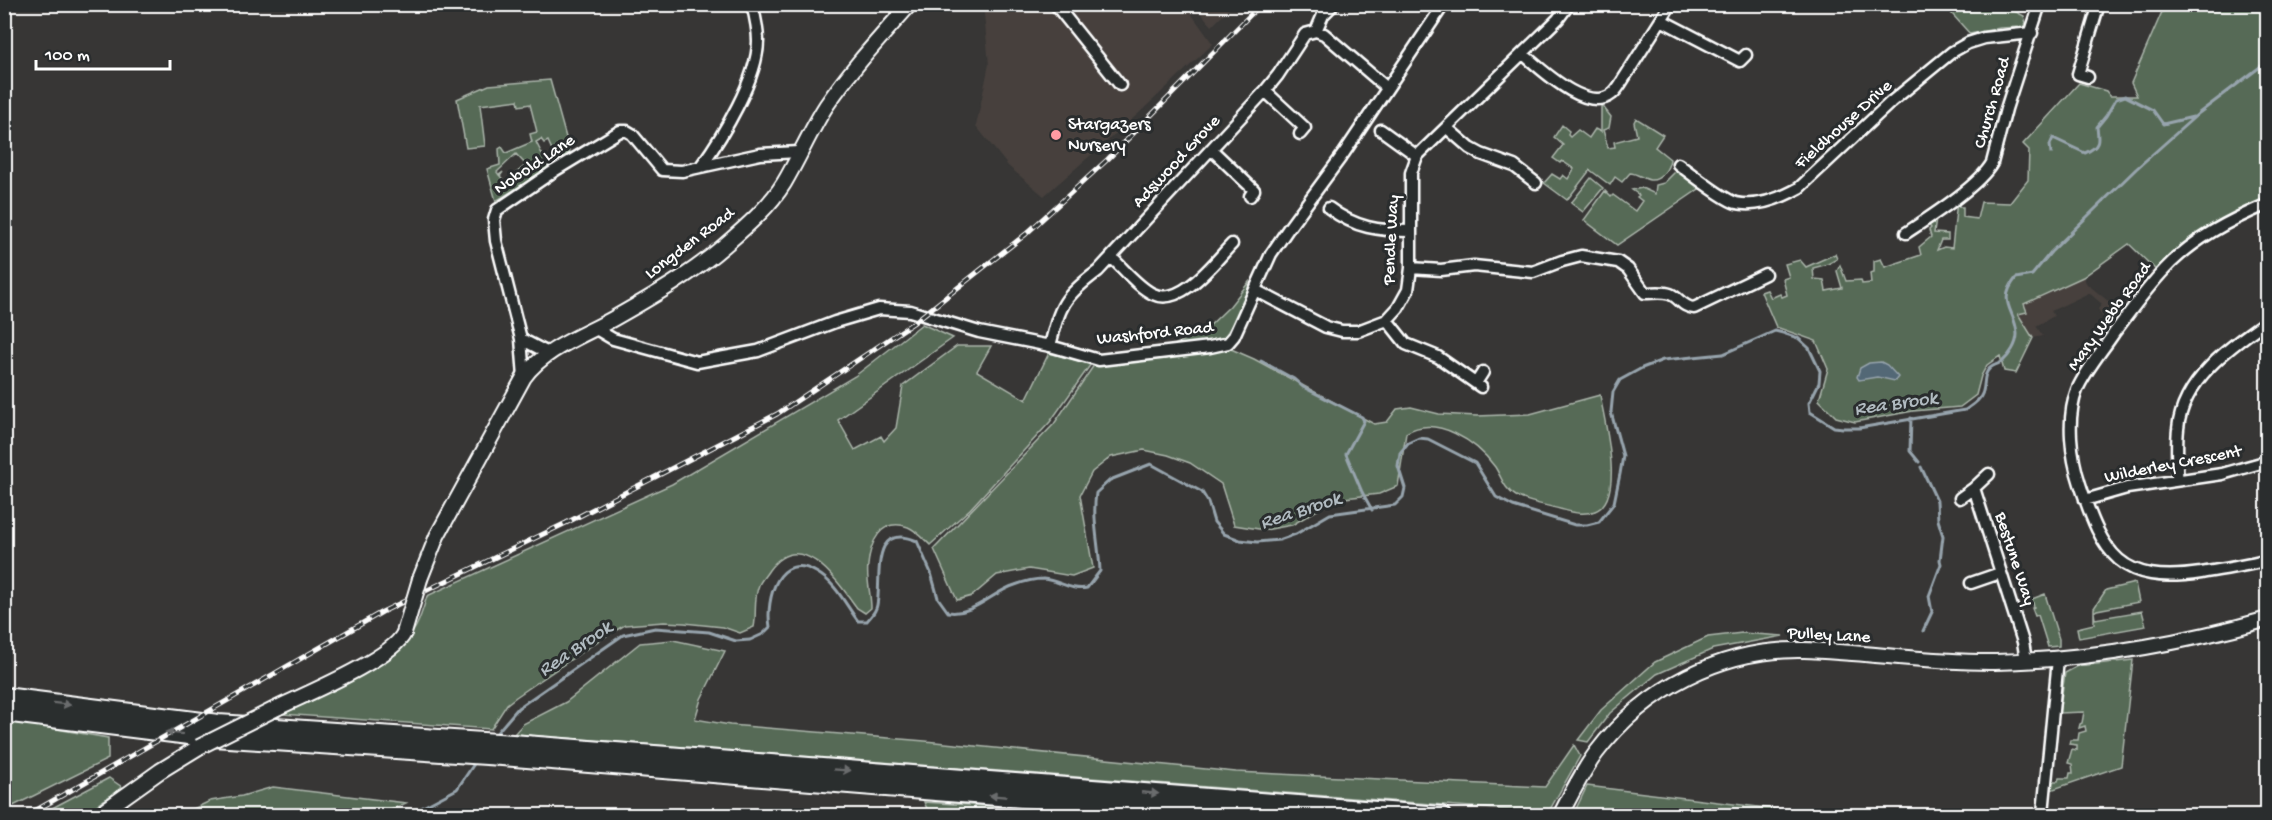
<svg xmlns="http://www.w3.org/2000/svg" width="2272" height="820" viewBox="0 0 2272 820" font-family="'Gochi Hand',sans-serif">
<rect width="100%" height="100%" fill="#373635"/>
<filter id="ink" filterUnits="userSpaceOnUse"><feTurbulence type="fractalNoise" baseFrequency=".0167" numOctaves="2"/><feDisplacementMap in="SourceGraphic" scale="12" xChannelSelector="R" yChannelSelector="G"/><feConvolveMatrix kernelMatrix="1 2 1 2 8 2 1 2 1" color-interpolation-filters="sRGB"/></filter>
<g filter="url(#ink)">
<path fill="#46403d" d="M983 5H1048L1120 91 1127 86 1064 5H1185L1213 44 1138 114 1044 196 1008 166 976 126 989 64Z
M1194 5H1233L1212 26Z
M2083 277 2087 284 2123 313 2109 328 2098 309 2102 304 2089 293 2051 311 2054 316 2036 326 2043 336 2033 338 2018 314 2027 312 2024 304Z"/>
<path fill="#576b57" stroke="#abb5ab" stroke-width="1.5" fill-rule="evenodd" d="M1944 5H1951L1957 12 1966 5H2003L2024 16 2026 23 2023 27 2000 28 1970 34Z
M2165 5H2267V198L2210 226 2157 271 2129 244 2083 277 2024 304 2027 312 2018 314 2033 338 2016 373 2004 371 2000 356 1987 365 1981 376 1976 395 1960 407 1913 411 1855 422 1836 417 1819 400 1828 369 1816 341 1776 327 1761 292 1767 290 1771 298 1780 294 1782 297 1787 295 1783 279 1789 277 1785 264 1800 260 1806 267 1835 254 1837 259 1828 264 1813 268 1814 279 1824 280 1826 291 1842 288 1837 271 1840 265 1846 281 1861 280 1862 284 1871 283 1870 273 1874 272V261L1881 259 1885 267 1921 255 1919 247 1931 237 1929 230 1931 228 1928 224 1936 219 1934 233 1948 234V240H1941L1937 250 1944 247 1952 248 1957 201 1959 199V207H1963V217L1977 219 1981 202 2010 203 2028 180 2029 150 2023 144 2079 83 2106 91 2110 96H2137L2131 83Z
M550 80 570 152 557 161 548 141 544 143 541 139 536 142 549 168 496 201 487 169 500 165 499 149 502 147 506 153 532 142 530 134 537 132 530 104 519 106 518 100 480 105 485 146 466 148 457 99 489 85ZM516 154 526 165 505 182 500 176 503 172 499 175 497 172Z
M1601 104 1611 117 1609 128 1603 130 1608 148 1615 147 1614 142 1637 136 1634 122 1636 118 1663 135 1655 147 1670 159C1669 168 1661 181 1650 180 1643 179 1637 173 1630 173L1622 182 1615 177 1610 185 1590 170 1567 200 1544 183 1552 174 1560 179 1563 175 1568 179 1574 169 1562 161 1560 163 1553 158 1563 145 1554 137 1562 125 1569 131 1568 135 1570 137 1578 130 1589 138 1595 129 1601 132Z
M1677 170 1702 187 1617 245 1584 220 1605 191 1611 197 1613 195 1635 211 1642 201 1637 197 1639 195 1632 190 1642 188 1655 194 1656 185 1664 183Z
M1591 178 1603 188 1583 212 1571 203Z
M1249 282C1248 294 1231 333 1219 341L1168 348 1204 331 1230 306Z
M922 324 953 338 838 420 855 450 881 436 884 441 896 428 903 386 957 346H991L977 371 1026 400 1049 353 1091 364 1050 422 970 509 930 545C924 539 916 530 908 527 880 517 870 544 868 565 866 579 871 594 871 608L865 613 857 608C838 582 801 526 769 570 766 575 761 580 759 585 753 599 757 613 754 627L740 633 723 627 684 623 664 622 625 625 601 639 516 697 507 704 491 729 281 714 394 652C416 633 419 623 427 596L672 484 855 376Z
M1231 349 1254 359 1374 424 1387 422 1397 409 1411 407 1439 414 1477 416 1530 414 1600 395C1604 420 1626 499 1595 511 1583 516 1572 512 1560 509 1546 505 1529 503 1516 496 1504 489 1502 478 1495 467 1477 442 1436 414 1406 433L1398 486 1379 494 1336 499 1292 525 1265 530 1234 525 1221 484 1190 463 1168 455 1144 450 1111 457 1092 472 1080 495 1093 568 1072 576 1029 569 997 575 972 596 957 600 934 549 1054 424 1094 365 1102 366 1124 361Z
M2135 583 2139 602 2097 610 2094 612 2095 619 2142 611 2146 626 2079 638 2077 628 2094 624V608L2106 590Z
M2045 594 2059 639V646L2048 647 2038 615 2035 616 2032 608 2034 607 2032 599Z
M1742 633 1783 636 1713 649 1657 674 1610 713 1588 742 1578 740 1601 710 1655 662 1708 637Z
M673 640 725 651 701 699 695 719 730 725 925 741 1236 772 1545 787 1574 745 1580 756 1548 813 514 734 523 724 566 702 640 643Z
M2133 660 2121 766 2051 790 2052 781H2058L2059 778H2069L2070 773H2073L2072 764 2068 763 2072 749 2077 750V745L2069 744 2070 740H2078L2079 733 2086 731 2085 726 2079 728 2080 724 2082 723 2084 712 2059 713 2065 673 2078 666Z
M5 720 108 738V759L5 810Z
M109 778 122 787 83 815H39Z
M1587 786 1800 812 1855 815H1573Z
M273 787 406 803 380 815H181L210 801 242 796Z
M924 802 1122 815H930Z"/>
<path fill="#526776" stroke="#97a4ad" stroke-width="1.5" d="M1881 362 1887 365 1898 377 1895 381 1877 377 1859 380 1857 377 1860 368 1869 363Z"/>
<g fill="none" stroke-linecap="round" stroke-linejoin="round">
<path stroke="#97a4ad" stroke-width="3" d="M2199 113 2268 61
M2051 153 2050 145 2053 138 2085 153C2100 147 2099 141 2097 127L2106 116 2116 99 2125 96 2153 110 2163 124 2193 117
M1261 361 1294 379 1303 387 1362 417 1364 421 1346 454 1362 492 1372 510
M1911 418 1910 451 1919 462
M1921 467 1937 501 1938 520 1943 536 1940 560 1941 564 1929 596 1932 612 1923 631
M494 736 518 708 623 635 655 628 709 632 736 641 750 640 763 634 770 627C765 599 779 550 816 572 836 583 845 604 858 621H867C871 616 876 612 877 605 882 580 869 521 917 541L931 573 938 598 948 612C974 616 992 592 1015 585 1023 582 1034 579 1043 579 1059 580 1070 591 1087 588L1100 571C1099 544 1092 520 1096 493L1110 480 1151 464 1202 492 1208 502 1214 522 1224 534 1240 540 1257 542 1279 540 1296 534 1330 514 1395 505 1403 497 1405 488 1398 466 1400 453 1408 443 1419 438 1428 439 1475 463 1496 497 1513 506 1575 525H1587L1599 522 1614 503 1620 474 1623 456 1611 412 1613 392 1620 380 1642 368 1663 360 1723 354 1775 331 1783 333 1798 338 1809 348 1820 371 1819 383 1809 403 1810 412 1834 427 1843 428H1859L1965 410C1971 406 1980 401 1982 394 1986 386 1982 375 1990 368 1993 365 1998 364 2002 362 2010 355 2017 344 2017 334 2016 310 1996 303 2016 278L2032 275 2051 252 2136 169 2199 113
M406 816 457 789 476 761"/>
<g stroke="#fff" stroke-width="15">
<path id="minor" d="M1055 4 1120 85
M1661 20 1740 61 1746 55
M1316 31 1324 34 1387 88
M1523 54C1541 69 1587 114 1612 94 1616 91 1619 86 1621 83L1671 4
M2088 77 2078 74 2099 4
M1265 91 1305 128 1300 134
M1447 128 1470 148 1481 154 1514 166 1536 183
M1381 130 1417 156
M1211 149 1254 190 1250 196
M1678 164C1690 173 1724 200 1736 203 1758 208 1781 198 1799 188L1891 102 1952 52 1968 43 1984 38 2032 33
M701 166C722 137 758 78 758 41 758 29 755 16 752 4
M2268 204C2230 220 2193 239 2165 269 2146 289 2130 312 2114 333 2102 351 2085 371 2077 390 2066 418 2071 457 2080 484 2103 555 2120 585 2201 573 2223 569 2246 566 2268 560
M1329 208C1355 228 1379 231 1411 231
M1906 233C1930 217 1979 186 1992 163L2006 109 2040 4
M1111 257C1124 269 1138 287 1153 294 1181 308 1216 260 1232 244
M1411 268 1441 270 1474 266 1533 272 1562 261 1581 256 1618 262 1628 269 1645 293C1653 293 1662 291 1670 294 1680 298 1682 307 1694 308L1765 274
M1255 290 1326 327 1342 331H1358L1387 320 1398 308 1408 290 1411 268V173L1417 156 1558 19 1569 4
M1387 320 1406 344 1438 357 1481 387
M596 329 613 339 697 362 758 351 835 322 879 309 910 311 979 332 1050 346 1099 360 1210 347 1228 343 1234 336 1271 254 1288 229 1344 153 1444 4
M521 339 548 353
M1050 346C1060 305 1063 297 1098 271L1265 91 1278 75 1305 34 1316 31 1323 15 1334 4
M524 377 521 339 496 241 494 220 497 210 554 171 620 131H627L632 134 662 170 682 171 760 154 799 152
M1476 383 1483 372
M1989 474 1974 488 2023 642 2026 660
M2177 480C2178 463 2176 446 2178 429 2182 380 2231 346 2268 320
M1960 498 1974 488
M2085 500 2127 488 2222 474 2268 461
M1971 583 2000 573
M2043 813 2058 659"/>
</g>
<g stroke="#fff" stroke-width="18">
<path id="tertiary" d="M420 579 437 536 524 377C546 347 586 335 618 316 655 295 693 273 725 245 746 227 770 206 784 183 799 158 810 131 826 106 851 69 880 38 910 4
M277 708C304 695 393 658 404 633
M97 816 160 771 199 747
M1560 816C1571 794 1582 772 1596 753 1645 688 1722 648 1804 650 1868 652 1930 663 1995 662 2087 660 2179 644 2268 619"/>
</g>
<g stroke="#fff" stroke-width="22">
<path id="trunk" d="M4 697 218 724 512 744 1441 816
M4 712 197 736 502 756 1244 816"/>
</g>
<use href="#minor" stroke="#2a2d2e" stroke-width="10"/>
<use href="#tertiary" stroke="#2a2d2e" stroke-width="14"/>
<use href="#trunk" stroke="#2a2d2e" stroke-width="18"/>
<g stroke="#fff" stroke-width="5">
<path id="rail" d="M26 816 382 612 566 523 777 414 913 323 1026 234 1108 159 1261 4"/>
</g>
<use href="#rail" stroke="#2a2d2e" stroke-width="3" stroke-dasharray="9" stroke-linecap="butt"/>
<g stroke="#fff" stroke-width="18" stroke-linecap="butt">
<path id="tertiary-bridge" d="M404 633 420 579
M199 747 277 708"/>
</g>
<use href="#tertiary-bridge" stroke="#2a2d2e" stroke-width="14"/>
</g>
<defs><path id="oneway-solid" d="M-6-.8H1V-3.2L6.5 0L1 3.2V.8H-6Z" transform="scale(1.5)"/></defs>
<g fill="#6a6c6d">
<use href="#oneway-solid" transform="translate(62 704) rotate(7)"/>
<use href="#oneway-solid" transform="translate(174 733) rotate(-173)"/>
<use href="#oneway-solid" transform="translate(842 770) rotate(4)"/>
<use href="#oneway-solid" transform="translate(1150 793) rotate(5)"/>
<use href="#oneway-solid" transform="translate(998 796) rotate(-175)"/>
</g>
</g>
<circle fill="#ff9aa2" stroke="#2a2d2e" stroke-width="2" cx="1056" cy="135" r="6"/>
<g text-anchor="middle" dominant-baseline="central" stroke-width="6" stroke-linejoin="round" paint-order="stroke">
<g font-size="18" fill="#fff" stroke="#2a2d2e">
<text transform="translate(1993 103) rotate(-74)">Church Road</text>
<text transform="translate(1844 125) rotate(-42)">Fieldhouse Drive</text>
<text transform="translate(1177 162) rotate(-47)">Adswood Grove</text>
<text transform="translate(535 165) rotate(-34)">Nobold Lane</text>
<text transform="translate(1392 240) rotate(-87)">Pendle Way</text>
<text transform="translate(690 244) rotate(-37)">Longden Road</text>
<text transform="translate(2110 317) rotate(-54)">Mary Webb Road</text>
<text transform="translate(1155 334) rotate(-6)">Washford Road</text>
<text transform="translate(2173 465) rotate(-11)">Wilderley Crescent</text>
<text transform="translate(2014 559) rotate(72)">Bestune Way</text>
<text transform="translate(1829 636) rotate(3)">Pulley Lane</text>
</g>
<g font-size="18" fill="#fff" stroke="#2a2d2e" text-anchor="start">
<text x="1068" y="125">Stargazers<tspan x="1068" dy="21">Nursery</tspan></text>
</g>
<g font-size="20" font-style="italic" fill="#b1bbc1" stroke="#2a2d2e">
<text transform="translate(1896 405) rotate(-8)">Rea Brook</text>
<text transform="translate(1301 512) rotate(-18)">Rea Brook</text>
<text transform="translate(576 650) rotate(-34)">Rea Brook</text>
</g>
</g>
<rect width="2272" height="820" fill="none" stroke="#2a2d2e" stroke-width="24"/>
<rect x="12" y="12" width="2248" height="796" fill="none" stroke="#fff" stroke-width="2" filter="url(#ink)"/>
<path d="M36 60v9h134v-9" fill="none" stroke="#ffffff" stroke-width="3"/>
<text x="45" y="60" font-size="18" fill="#ffffff" stroke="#2a2d2e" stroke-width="4.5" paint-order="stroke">100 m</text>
</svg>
